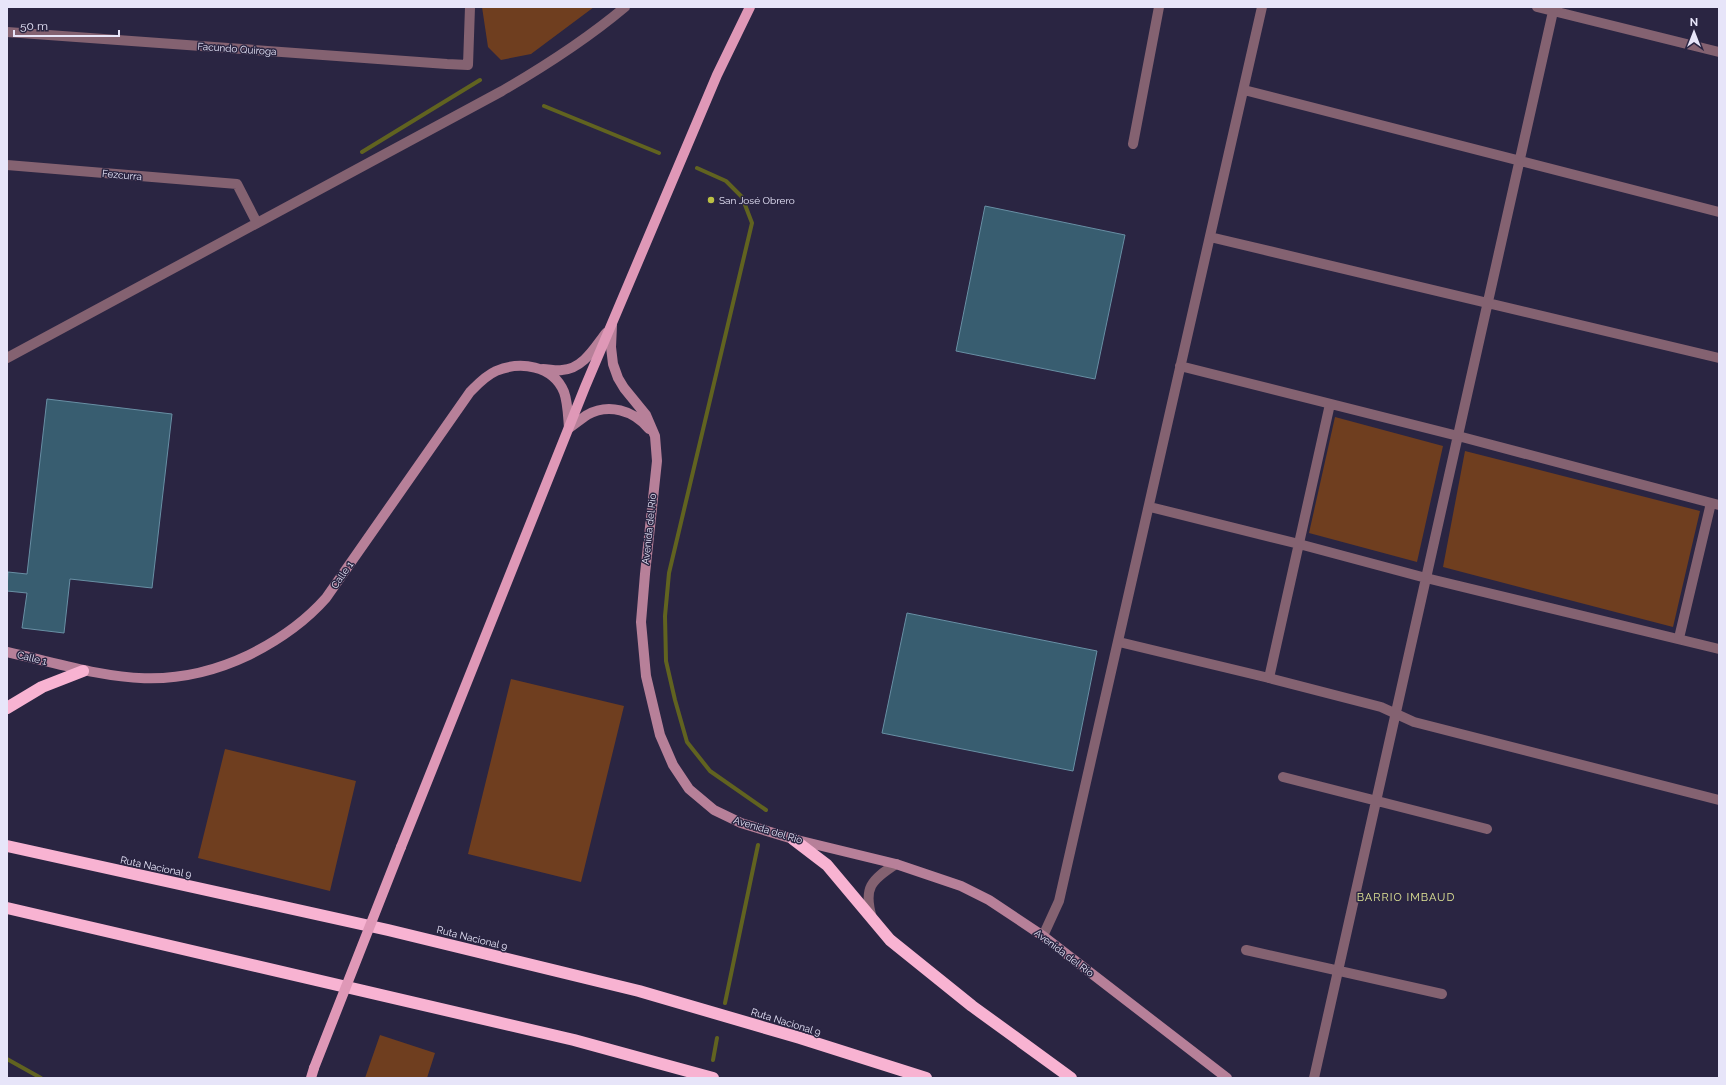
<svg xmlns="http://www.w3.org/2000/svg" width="1726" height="1085" viewBox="0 0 1726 1085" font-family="Raleway,sans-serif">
<rect width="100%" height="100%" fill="#2a2542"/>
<path fill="#6f3e1f" d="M482 7H594L531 54 501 60 488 47Z
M1335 417 1443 446 1417 562 1309 533Z
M1465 451 1700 511 1673 627 1443 567Z
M511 679 624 706 581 882 468 854Z
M225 749 356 781 330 891 198 858Z
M380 1035 435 1053 427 1078H365Z"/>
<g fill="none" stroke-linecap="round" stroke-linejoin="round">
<path stroke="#616320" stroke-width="4" d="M544 106 659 153
M362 152 480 80
M697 168 726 181 742 197 752 223 669 573 665 616 666 661 675 700 687 742 710 771 766 810
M725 1003 758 845
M7 1059 41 1078
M713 1060 717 1038"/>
</g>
<path fill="#385d70" stroke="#688fa4" d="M985 206 1125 235 1095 379 956 351Z
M47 399 172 414 152 588 70 579 64 633 22 628 27 593 7 591 8 572 27 574Z
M907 613 1097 651 1073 771 882 733Z"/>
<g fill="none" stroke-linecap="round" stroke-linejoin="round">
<path stroke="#846271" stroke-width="10" d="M1537 7 1719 52
M7 32 447 64 468 65 470 7
M1244 90 1719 212
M1133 144 1159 7
M7 165 237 184 257 223
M1210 237 1719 358
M7 358 502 91C545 66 587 39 625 7
M1180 366 1458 436 1719 505
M1150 507 1299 544 1426 578 1719 649
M1679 638 1711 503
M1119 642 1269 678 1381 707 1414 722 1719 800
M1269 678 1330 404
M1283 777 1487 829
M872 918C863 888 871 880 896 864
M1043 936 1059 901 1262 7
M1246 950 1442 994
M1314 1078 1554 7"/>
<path stroke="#b78099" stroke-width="10" d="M612 325 611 347 613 364 618 378 624 388 646 415 655 436 657 461 645 574 641 622 646 676 660 735 673 765 689 789 714 810 741 823 793 839 896 864 961 886 989 900 1043 936 1227 1078
M543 369C549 369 556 371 562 370 583 369 595 347 606 333
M7 652C97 672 159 698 249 655 279 640 304 623 326 598L470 392C478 384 485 376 496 371 520 361 553 365 564 392 568 403 568 417 569 428 575 424 581 419 587 415 608 403 634 410 649 429"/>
<path stroke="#df98b7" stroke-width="10" d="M401 847 585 387 717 75 750 7
M311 1078 314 1068"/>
<path stroke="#f8b3d2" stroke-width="12" d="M7 708 42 687 83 671
M793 839 827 865 890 940 972 1006 1071 1078
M7 846 388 930 639 991 800 1038 926 1078
M7 908 574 1040 713 1078"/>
<path stroke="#df98b7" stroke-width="10" d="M314 1068 401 847"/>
</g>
<circle fill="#bbc044" stroke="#2a2542" stroke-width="1.5" cx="711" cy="200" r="4"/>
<g text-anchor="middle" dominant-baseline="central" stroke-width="3" stroke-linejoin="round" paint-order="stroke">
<g font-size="10" fill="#e7e5f9" stroke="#2a2542">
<text transform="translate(237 49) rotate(4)">Facundo Quiroga</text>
<text transform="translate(122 175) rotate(5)">Fezcurra</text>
<text transform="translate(649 529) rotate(-84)">Avenida del Rio</text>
<text transform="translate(342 575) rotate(-55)">Calle 1</text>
<text transform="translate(32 658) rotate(14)">Calle 1</text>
<text transform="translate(768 830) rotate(17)">Avenida del Rio</text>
<text transform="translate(156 867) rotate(12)">Ruta Nacional 9</text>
<text transform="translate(472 938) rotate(14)">Ruta Nacional 9</text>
<text transform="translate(1064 953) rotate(37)">Avenida del Rio</text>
<text transform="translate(786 1022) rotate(17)">Ruta Nacional 9</text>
</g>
<g font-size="10" fill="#e7e5f9" stroke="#2a2542" text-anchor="start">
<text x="719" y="200">San José Obrero</text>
</g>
<g font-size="11" letter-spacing="1" fill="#e0e596" stroke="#2a2542">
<text x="1406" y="897">BARRIO IMBAUD</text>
</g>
</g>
<rect width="1726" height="1085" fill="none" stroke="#e7e5f9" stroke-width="16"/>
<g transform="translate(1694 32)" stroke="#2a2542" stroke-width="3" paint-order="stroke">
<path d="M0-3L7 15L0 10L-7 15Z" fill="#e7e5f9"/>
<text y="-6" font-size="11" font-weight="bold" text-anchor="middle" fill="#e7e5f9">N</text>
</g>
<path d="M14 30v6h105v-6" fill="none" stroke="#e7e5f9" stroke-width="2"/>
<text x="20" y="30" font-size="12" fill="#e7e5f9" stroke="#2a2542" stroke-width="3" paint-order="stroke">50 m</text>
</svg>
